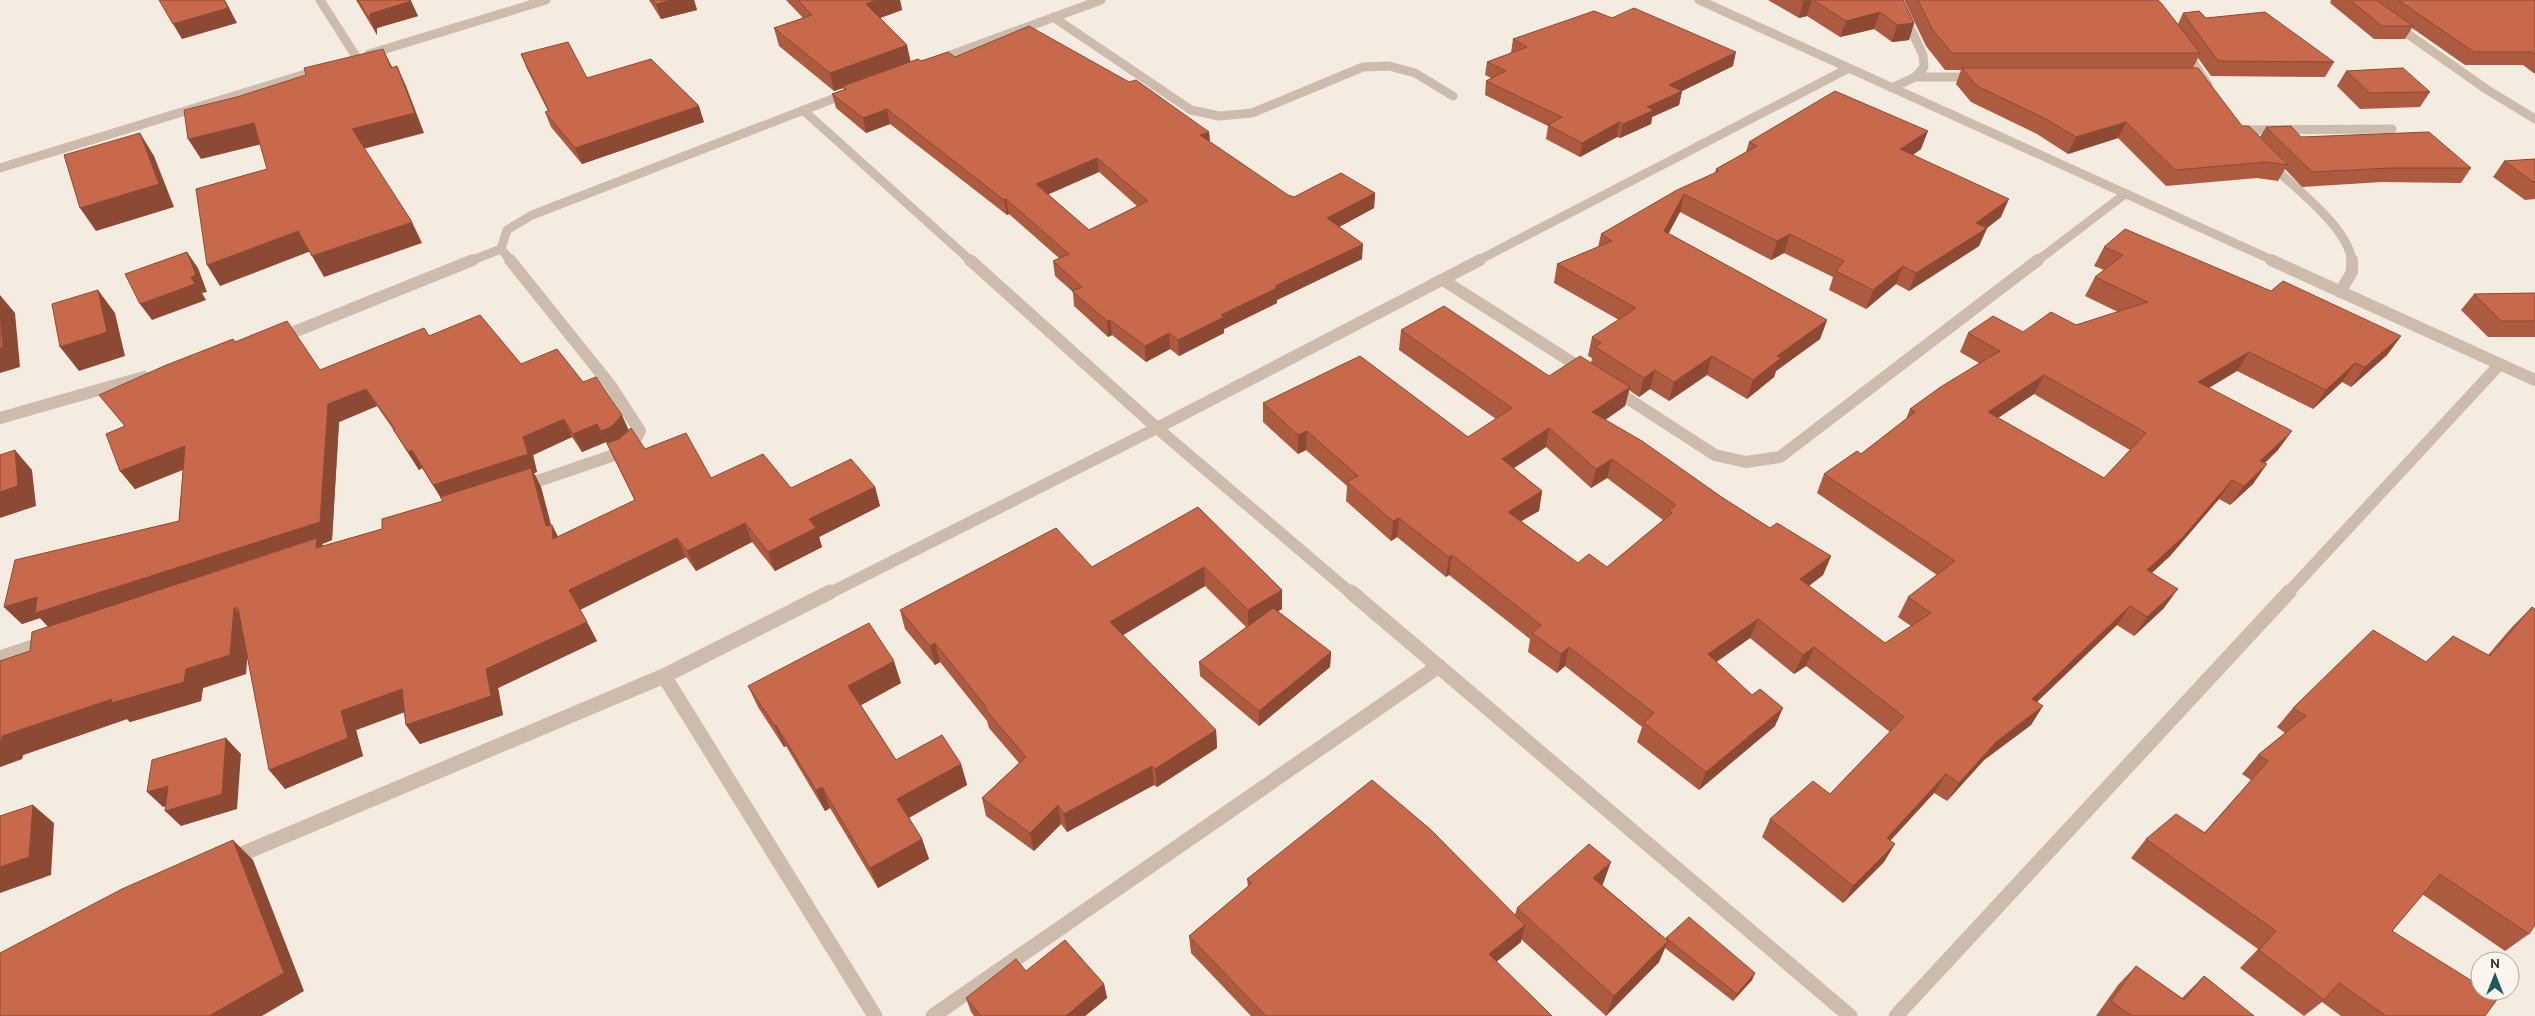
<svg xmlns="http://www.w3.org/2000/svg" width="2535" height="1016" viewBox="0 0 2535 1016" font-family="Overpass,sans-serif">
<rect width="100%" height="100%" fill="#f4ebe1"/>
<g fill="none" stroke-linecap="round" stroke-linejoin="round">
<path stroke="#cdbbac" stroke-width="9" d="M320 0 357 58
M1699 0 2274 261
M1053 17 1191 110 1219 116 1252 113 1363 67 1389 66 1415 73 1453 96
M2395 25 2486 89 2535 119
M2185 50 2208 85
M369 54 546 0
M937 60 1101 0
M1915 77H1974
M1892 88 1915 77 1924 67 1923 55 1897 0
M803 110 971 261
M2237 130 2392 129
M2270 164C2294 187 2348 227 2352 261
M0 168 322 69
M501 249 511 261
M470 261 501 249 507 230 532 215 848 93
M1477 261 1849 68
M2037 261 2125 194"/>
<path stroke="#cdbbac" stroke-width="12" d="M510 260 611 386 640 431 633 444 623 452 523 486
M970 260 1157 428 1352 594
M2271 260 2535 380
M1443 280 1584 370
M2340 292 2352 272V260
M279 338 473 260
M1613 389 1715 455 1746 462 1780 457 2038 260
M0 418 144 377
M828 594 1157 428 1480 260
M2287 594 2500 364"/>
<path stroke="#cdbbac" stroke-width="15" d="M1351 592 1850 1016
M0 658 45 643
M664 676 875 1016
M230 859 664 676 830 592
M933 1016 1439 666
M1896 1016 2289 592"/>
</g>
<path fill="#ac5a40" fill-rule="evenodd" d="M356 0H410L418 16 377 28V35Z
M649 0H694L697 10 661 19Z
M786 0H900L902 10 880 18 910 62 921 61 955 57 1209 132 1210 142 1288 195 1294 197 1375 193 1374 208 1339 227 1362 259 1277 300V303L1224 329V333L1179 356 1170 349 1146 362 1112 335 1108 337 1074 306 1073 292 1055 276 1053 261 1059 258 1009 214 1007 215 890 124 866 133 836 108 832 94 844 90 843 88 834 91 779 46 774 28 803 18ZM1099 172 1137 206 1089 230 1048 194Z
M1768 0H1903L1914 23 1909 40 1892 42 1874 29 1840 37 1807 16 1799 18Z
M1904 0H2158L2178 24 2183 13 2206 18 2334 62 2325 77 2211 76 2198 58 2193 68 2242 126 2260 137 2266 127 2301 137 2471 168 2461 183 2382 182 2302 187 2285 169 2278 181 2257 178 2166 186 2118 138 2068 154 2037 134 1971 102 1956 84 1961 70H1945L1926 46Z
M2331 0H2535V74L2523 65H2465L2412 28 2405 39H2374L2330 3Z
M1513 39 1733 66 1682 91 1679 105 1652 117 1651 124 1620 138 1617 137 1580 157 1546 139 1548 126 1485 95 1486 81 1491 78 1485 75 1487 62 1511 53Z
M521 54 587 78 704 122 582 164 551 127 545 112 548 111 527 69Z
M2346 71 2430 92 2420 107 2360 109 2337 86Z
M1749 142 1921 149 1913 155 2001 217 1987 228 1979 246 1909 291 1896 284 1866 309 1829 290 1833 277 1784 253 1771 260 1680 212 1668 233 1827 320 1820 339 1776 371 1774 377 1747 399 1707 375 1669 401 1650 389 1639 397 1629 390 1625 406 1605 420 1723 498 1770 528 1831 556 1823 575 1809 586 1885 643 1911 626 1898 617 1908 597 1937 575 1817 493 1824 474 1861 454 1906 419 1910 409 1979 363 1960 352 1968 333 2023 332 2076 325 2118 312 2085 296 2095 277 2104 270 2094 266 2104 247 2271 291 2401 336 2387 355 2351 387 2342 382 2313 409 2237 371 2209 388 2278 450 2265 463 2253 484 2230 505 2219 499 2170 556 2152 573 2164 608 2134 636 2117 625 2037 702 2031 725 1984 760 1947 801 1934 793 1890 841 1884 862 1843 903 1762 837 1770 819 1830 794 1890 732 1806 666 1794 674 1750 638 1716 662 1775 726 1699 790 1637 742 1642 727 1565 666 1557 673 1528 652 1530 639 1449 575 1446 577 1397 537 1391 541 1346 501 1347 486 1306 450 1298 454 1263 422V403L1468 437 1496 419 1399 350 1401 330 1549 376 1591 363 1592 358 1588 356 1592 337 1619 320 1554 283 1557 264 1598 247 1601 234 1715 173 1716 169 1746 152ZM2034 394 2130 450 2104 478 1998 418ZM1546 447 1591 488 1607 478 1663 520 1607 567 1578 563 1521 521 1539 511 1542 491 1514 468Z
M2535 159V199L2525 200 2493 177 2504 161Z
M2535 293V337H2488L2461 310 2474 294Z
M429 336 521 364 583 382 645 449 711 478 791 488 875 487 880 506 819 537 822 547 775 571 752 542 696 571 686 557 580 609 597 641 498 688 503 715 420 744 406 725 404 712 356 730 363 756 285 789 247 658 246 674 203 688 201 701 130 722 127 719 23 755 22 759 0 767V661L30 651 48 626 40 618 22 624 4 607 179 521 183 470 135 489 120 471 124 427 235 342 320 370ZM377 406 393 429 404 447 419 470 422 468 443 501 382 529 323 546 322 544 332 540 339 422ZM572 437 582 452 606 442 635 501 558 537 552 525H551L541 487 534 473 537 472 533 455Z
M1198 507 1282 609 1278 611 1331 652 1330 667 1259 726 1200 676 1199 662 1246 627 1205 586 1123 635 1216 730 1217 748 1157 787 1154 785 1067 832 1061 824 1034 851 986 816 982 798 1019 763 989 728 987 721 940 662 935 665 905 629 900 610 1092 567Z
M2532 607 2529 934 2505 951 2422 894 2392 931 2485 1016H2341L2322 1002 2304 1016 2240 968 2258 949 2131 858 2146 839 2204 833 2251 780 2242 774 2258 755 2285 733 2277 727 2293 708 2426 662 2488 655 2512 627Z
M901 683 861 705 896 760 961 764 967 785 909 818 922 839 929 859 878 888 830 808 825 811 786 746 784 747 758 707 748 686Z
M1247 879 1515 915 1517 908 1603 884 1602 885 1666 939V938L1755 973 1752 980 1733 1001 1665 948 1659 962 1606 1016 1521 939V942L1496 962 1552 1016H1251L1191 953 1189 936 1248 887Z
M2136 966 2182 998 2204 976 2254 1016H2096L2118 985Z
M1026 971 1104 984 1107 998 1085 1016H974L971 1012 966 998Z"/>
<path fill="#8c4a34" d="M225 0 237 23 182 39 173 24Z
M672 0H694L697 10 661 19 656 4Z
M876 0H900L902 10 869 22 866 4Z
M1810 0H1812L1807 16 1799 18 1803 2Z
M411 1 418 16 377 28V35L370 20V14Z
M1880 12 1874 29 1840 37 1846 21Z
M1914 23 1909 40 1892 42 1897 25Z
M907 45 911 63 843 86V88L834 91 830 73Z
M383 49 393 69 391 68Z
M1736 52 1733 66 1682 91 1679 105 1652 117 1651 124 1620 138 1623 124 1669 85Z
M397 66 406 86 424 133 363 149 352 129Z
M699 106 704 122 582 164 575 148Z
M887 109 890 124 866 133 863 118Z
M1619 122 1617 137 1580 157 1582 143Z
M2126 122 2118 138 2068 154 2076 137Z
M254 123 266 143 201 159 188 139Z
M1928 131 1921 149 1894 167 1900 149Z
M1209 132 1210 147 1200 135Z
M140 133 154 156 174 207 96 231 80 208Z
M1097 158 1099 172 1038 199 1036 184Z
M1375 193 1374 208 1326 234 1327 218Z
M1684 194 1680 212 1660 250 1664 231Z
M1006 199 1009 214 1007 215 1004 200Z
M2009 199 2001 217 1987 228 1979 246 1909 291 1916 273 1976 223Z
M412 222 422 243 324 277 312 256Z
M298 231 311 251 220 286 207 265Z
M1790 234 1784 253 1771 260 1777 241Z
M1363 244 1362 259 1277 300V303L1224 329V333L1179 356 1178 340 1221 315 1275 286Z
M187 252 198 268 207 292 202 293 206 300 152 320 140 304 191 277Z
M1903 266 1896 284 1866 309 1873 290Z
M98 290 115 313 125 356 79 371 60 347Z
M0 295 15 313 20 367 0 373Z
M1110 320 1112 335 1108 337 1107 321Z
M1827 320 1820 339 1776 371 1774 377 1747 399 1753 380 1777 356Z
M1169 333 1170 349 1146 362 1145 346Z
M2401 336 2387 355 2351 387 2365 367Z
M2249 352 2237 371 2186 401 2198 382Z
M1712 356 1707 375 1669 401 1674 382Z
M2355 363 2342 382 2313 409 2326 390Z
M1655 370 1650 389 1639 397 1644 378Z
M2044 375 2034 394 1978 431 1988 412Z
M1630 387 1625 406 1588 432 1592 412Z
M366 389 377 406 339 422 332 540 322 544 331 557 52 631 40 618 22 624 4 607 37 597 320 522 328 404Z
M622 415 630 433 609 448 601 431Z
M564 419 572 437 533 455 537 472 534 473 541 487 552 529V525L562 544 444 503 433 485 523 437Z
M597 424 606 442 582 452 573 434Z
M1549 428 1546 447 1498 478 1502 459Z
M1307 431 1306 450 1298 454V435Z
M2292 431 2278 450 2246 480 2260 461Z
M185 446 198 463 135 489 120 471Z
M15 450 32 470 36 506 0 518V492Z
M412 450 422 468 419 470 408 452Z
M1612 459 1607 478 1591 488 1596 469Z
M2267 464 2253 484 2230 505 2244 486Z
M2232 480 2219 499 2170 556 2134 589 2147 570Z
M875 487 880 506 819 537 822 547 775 571 768 552 809 519Z
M1542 491 1539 511 1504 531 1508 512Z
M1399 518 1397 537 1391 541 1393 521Z
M745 523 752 542 696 571 687 551Z
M677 538 686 557 580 610 569 590Z
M1452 555 1449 575 1446 577 1449 557Z
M1831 556 1823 575 1792 598 1800 579Z
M1204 567 1205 586 1113 641 1110 622Z
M2178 589 2164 608 2134 636 2147 617Z
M1282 590V609L1248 629V610Z
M2130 606 2117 625 2020 718 2032 699Z
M234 608 249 627 246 674 203 688 201 701 130 722 127 719 23 755 22 759 0 767V741L2 736 186 669Z
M1758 619 1750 638 1701 673 1708 654Z
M587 622 597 641 498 688 503 715 420 744 406 725 486 669Z
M935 643 940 662 935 665 930 646Z
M1569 647 1565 666 1557 673 1561 654Z
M1814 647 1806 666 1794 674 1803 655Z
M1331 652 1330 667 1259 726V711Z
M894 661 901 683 856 708 848 686Z
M402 689 416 708 356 730 363 756 285 789 269 770 341 711Z
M2043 706 2031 725 1984 760 1947 801 1959 783 1996 742Z
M1783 708 1775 726 1699 790 1706 772Z
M776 725 786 746 784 747 775 726Z
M1216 730 1217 748 1157 787 1155 769Z
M226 738 241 754 237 809 181 826 165 811Z
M961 764 967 785 904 820 897 799Z
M1152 766 1154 785 1067 832 1064 814Z
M1946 774 1934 793 1876 856 1887 838Z
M168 786 183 801 163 807 147 792Z
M822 787 830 808 825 811 816 790Z
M33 805 54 823 51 875 0 893V867Z
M1058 805 1061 824 1034 851 1030 833Z
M922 839 929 859 878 888 870 868Z
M233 840 253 860 304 991 262 1016H209Z
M1895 844 1884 862 1843 903 1853 886Z
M1611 862 1603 884 1586 900 1593 878Z
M1525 925 1521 942 1485 971 1489 954Z
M1668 941 1659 962 1606 1016 1614 996Z
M1755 973 1752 980 1733 1001 1737 994Z
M1104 984 1107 998 1085 1016H1066Z"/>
<path fill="#c8694b" stroke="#8c4a34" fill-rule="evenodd" d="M159 0H224L228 8 173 24Z
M358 0H410L411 1 370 14V20Z
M653 0H672L656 4Z
M798 0H876L866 4 907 45 830 73 774 28 812 15Z
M1801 0H1810L1803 2Z
M1813 0H1903L1914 23 1897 25 1880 12 1846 21Z
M1918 0H2158L2162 4 2200 53H1952L1932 29Z
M2350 0H2376L2413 26H2382Z
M2398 0H2535V54L2532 52H2474Z
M1634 8 1736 52 1669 85 1682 91 1647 107 1654 110 1623 124 1619 122 1582 143 1548 125 1562 117 1486 81 1506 71 1487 62 1527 47 1513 39 1594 11 1612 18Z
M2199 11 2206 18 2265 12 2334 62 2218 61 2183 13Z
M1029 26 1129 82 1136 80 1209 132 1200 135 1288 195 1294 197 1341 173 1375 193 1327 218 1363 244 1275 286 1277 288 1221 315 1224 317 1178 340 1169 333 1145 346 1110 320 1107 321 1072 291 1082 287 1053 261 1069 254 1006 199 1004 200 887 109 863 118 832 94 846 89 843 86 918 59 921 61 948 52 955 57ZM1097 158 1148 201 1089 230 1036 184Z
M568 42 587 78 651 59 699 106 575 148 545 112 549 111 521 54Z
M383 49 391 68 397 66 415 113 352 129 412 222 312 256 298 231 207 265 196 189 267 169 254 123 188 139 184 110 237 97 306 75 304 68Z
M1962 68H2198L2242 126H2249L2288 165 2267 162 2175 170 2126 122 2076 137 2044 118 1977 86Z
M2403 68 2430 92 2370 93 2346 71Z
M1835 91 1928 131 1900 149 2009 199 1976 223 1987 228 1916 273 1903 266 1873 290 1836 271 1844 261 1790 234 1777 241 1684 194 1664 231 1827 320 1777 356 1781 358 1753 380 1712 356 1674 382 1655 370 1644 378 1595 347 1601 343 1592 337 1636 308 1557 264 1612 241 1601 234 1677 190 1719 171 1716 169 1757 146 1749 142Z
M2291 126 2301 137 2429 132 2471 168H2391L2312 172 2266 127Z
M140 133 159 184 80 208 64 155Z
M2535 159V183L2504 161Z
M2125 229 2271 291 2283 281 2401 336 2365 367 2355 363 2326 390 2249 352 2198 382 2292 431 2260 461 2267 464 2244 486 2232 480 2183 537 2147 570 2178 589 2147 617 2130 606 2032 699 2043 706 1996 742 1959 783 1946 774 1887 838 1895 844 1853 886 1770 819 1813 781 1830 794 1904 717 1814 647 1803 655 1758 619 1708 654 1752 695 1760 689 1783 708 1706 772 1644 723 1654 713 1569 647 1561 654 1532 633 1541 625 1452 555 1449 557 1399 518 1393 521 1347 482 1358 476 1307 431 1298 435 1263 403 1360 356 1468 437 1512 408 1401 330 1444 306 1549 376 1580 356 1630 387 1592 412 1642 441 1723 498 1770 528 1777 523 1831 556 1800 579 1885 643 1931 613 1908 597 1955 561 1824 474 1857 451 1861 454 1915 412 1910 409 1942 386 2000 351 1968 333 1993 316 2023 332 2051 312 2076 325 2148 302 2095 277 2123 255 2104 247ZM2044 375 2146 433 2104 478 1988 412ZM1549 428 1596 469 1612 459 1676 505 1669 510 1672 513 1607 567 1589 554 1578 563 1508 512 1542 491 1502 459Z
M187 252 196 275 191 277 195 284 140 304 125 274Z
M98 290 107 332 60 347 52 304Z
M2535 293V321H2501L2474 294Z
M0 311 3 347 0 348Z
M480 315 521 364 557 349 583 382 596 377 622 415 611 427 601 431 597 424 573 434 564 419 523 437 528 454 433 485 412 450 408 452 393 429H395L366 389 328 404 320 522 35 613 37 597 4 607 15 560 179 521 185 446 120 471 106 434 125 426 99 395 164 366 233 339 235 342 287 321 320 370 424 328 429 336Z
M631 428 645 449 686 433 711 478 763 454 791 488 851 459 875 487 809 519 816 528 768 552 745 523 687 551 677 538 569 590 587 622 486 669 491 696 406 725 402 689 341 711 348 738 269 770 238 608H234L230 655 186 669 184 682 111 703 112 699 2 736V740L0 741V661L30 651 32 632 317 538 316 548 382 529V519L443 501 440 497 531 468 546 526 552 525 553 539 635 500 607 443 619 439Z
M15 450 18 486 0 492V455Z
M1198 507 1282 590 1248 610 1204 567 1110 622 1216 730 1155 769 1152 766 1064 814 1058 805 1030 833 982 798 1026 757 985 709 987 708 935 643 930 646 900 610 1056 528 1092 567Z
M2532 607 2535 609V925L2529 934 2440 874 2392 931 2480 986V991H2488L2498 998 2485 1016H2386L2339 983 2324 1000 2259 950 2276 931 2146 839 2176 814 2205 833 2268 761 2258 755 2306 716 2293 708 2373 630 2426 662 2453 636 2490 656Z
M1273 608 1331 652 1259 711 1199 662Z
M869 623 894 661 848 686 896 760 942 735 961 764 897 799 922 839 870 868 822 787 816 790 776 725 775 726 748 686Z
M226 738 222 794 165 811 168 786 147 792 152 760Z
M1372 780 1430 829 1525 925 1489 954 1552 1016H1266L1189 936 1252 883 1247 879Z
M33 805 29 857 0 867V816Z
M233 840 284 973 209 1016H0V953L122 889Z
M1589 844 1611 862 1593 878 1668 941 1614 996 1517 908Z
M1689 917 1755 973 1737 994 1666 938Z
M1065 940 1104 984 1066 1016H981L966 998 1016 959 1026 971Z
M2136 966 2184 1000 2204 976 2254 1016H2132L2111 1001Z"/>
<g transform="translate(2495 976)"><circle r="24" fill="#fbf5ee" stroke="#aea6a0"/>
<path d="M0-4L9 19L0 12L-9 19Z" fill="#1f5a5e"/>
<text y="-8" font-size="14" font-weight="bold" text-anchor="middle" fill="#3b302b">N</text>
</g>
</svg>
